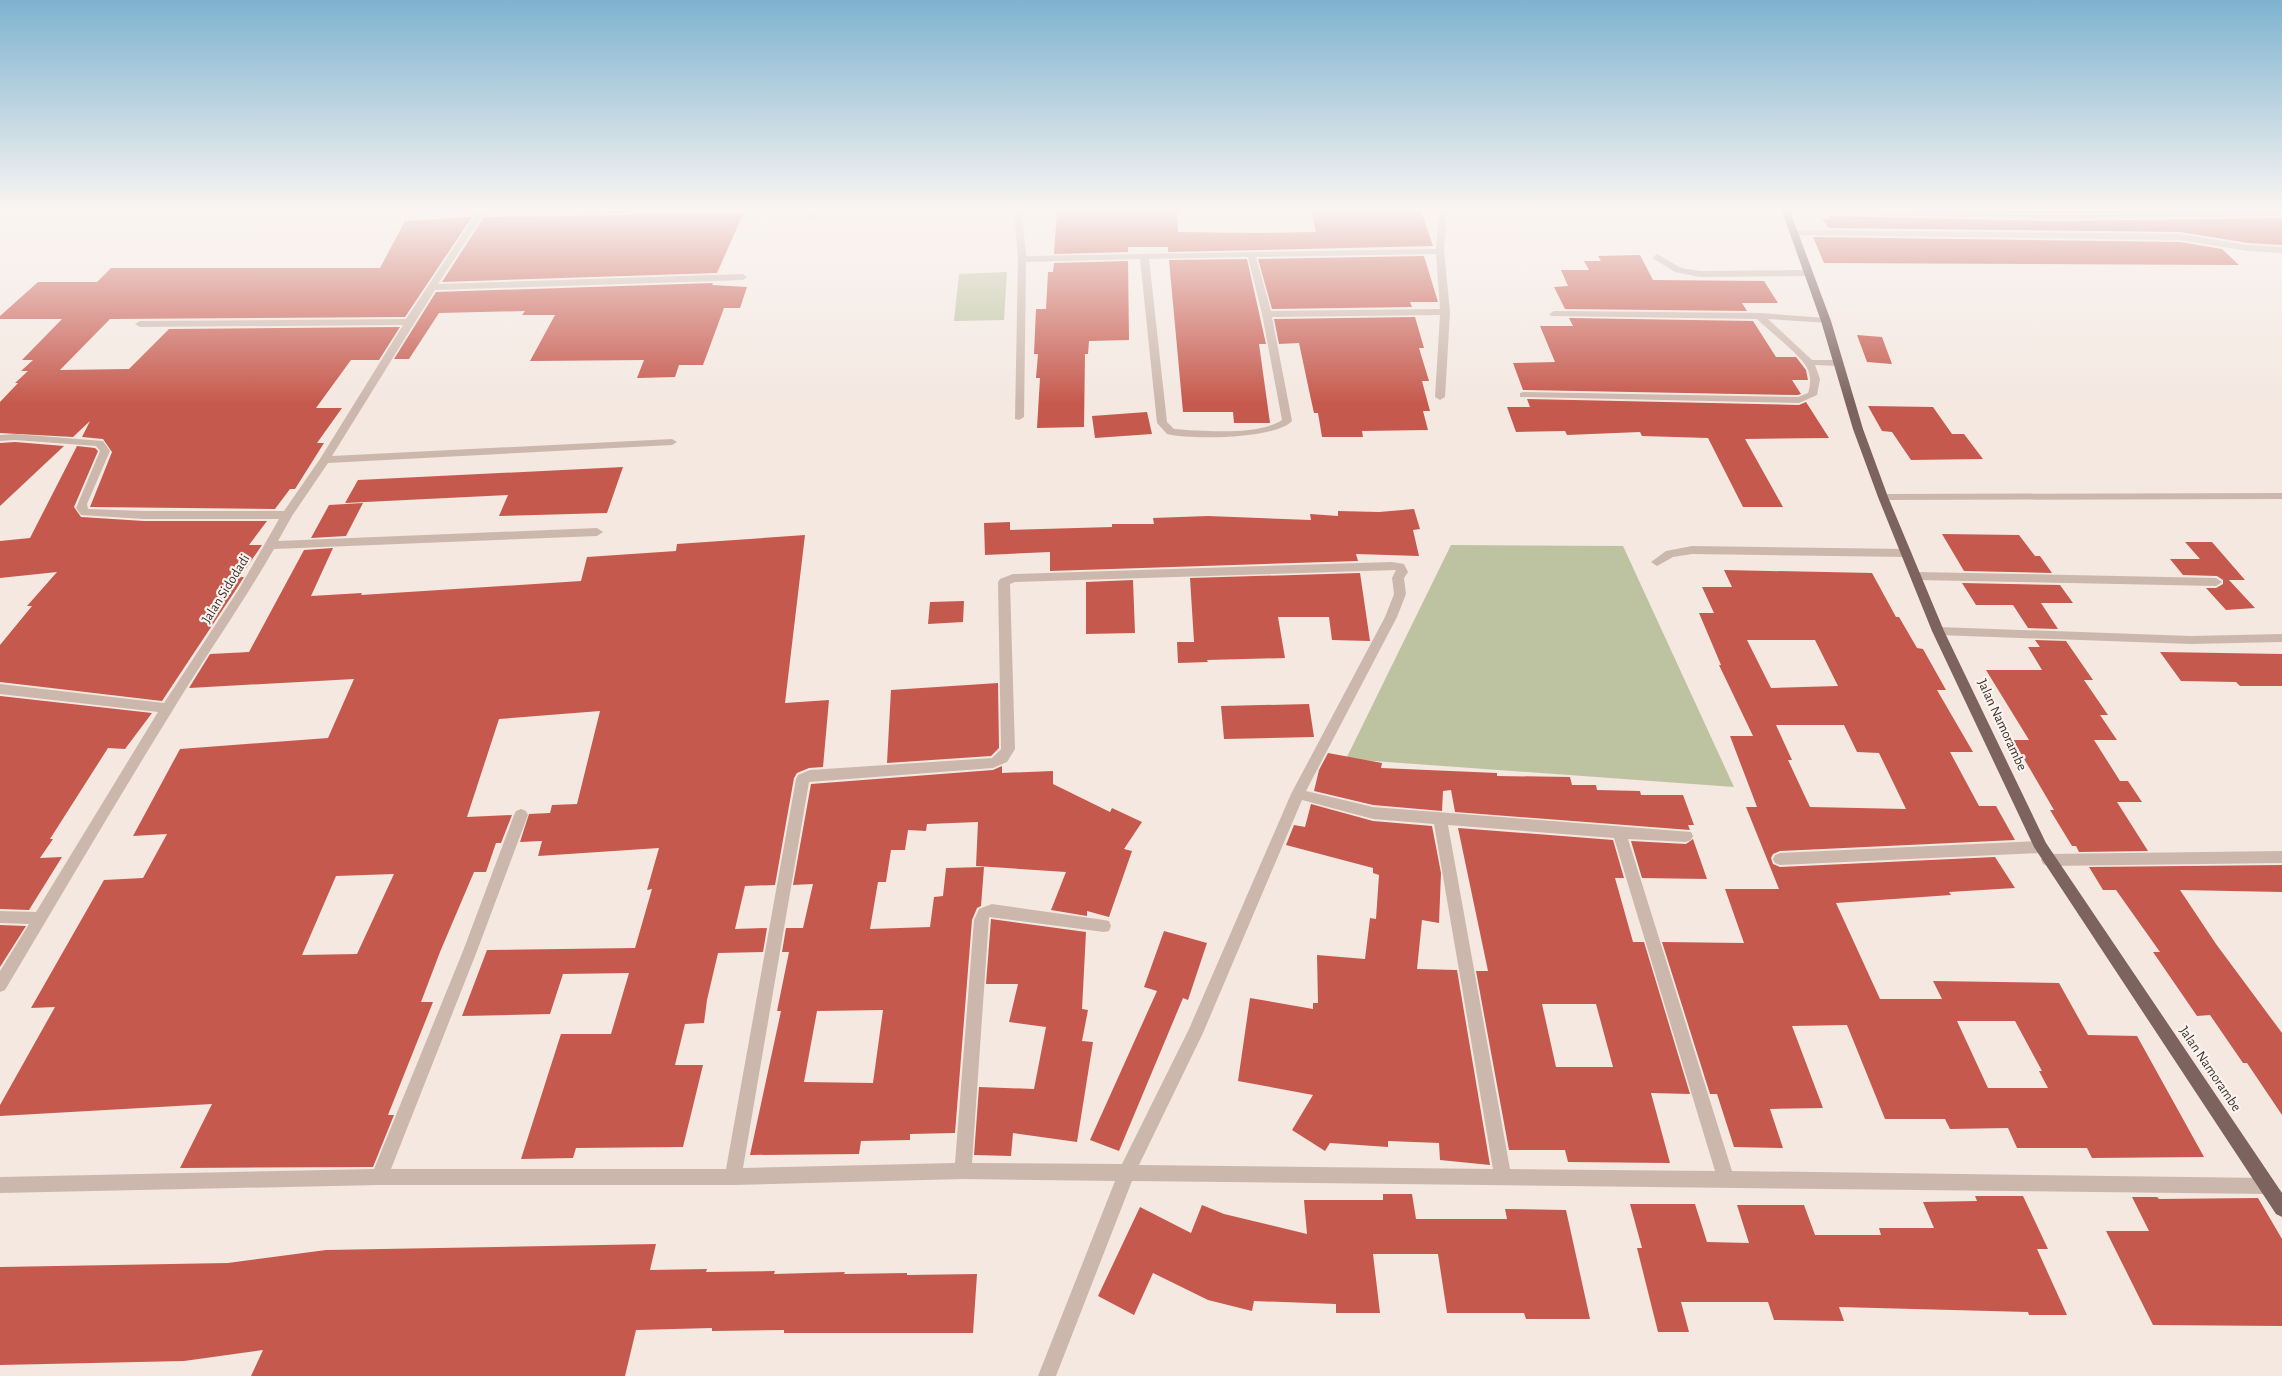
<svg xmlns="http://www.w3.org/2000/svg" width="2282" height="1376" viewBox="0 0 2282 1376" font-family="'Alegreya Sans',sans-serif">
<rect width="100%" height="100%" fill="#f4e8e1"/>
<path fill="#bdc3a1" d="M1007 272 1004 320 954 321 959 274Z
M1451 545 1623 546 1734 787 1346 759Z"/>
<path fill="#c6594d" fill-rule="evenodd" d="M1057 211H1177L1178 232 1260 233 1316 232 1311 211H1421L1433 246 1168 252V247H1128V252L1054 254Z
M1938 211H2251L2054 213Z
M636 212H744L717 273 442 282 484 217 630 215Z
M1828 216 2054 221 2282 218V245L2248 243 2180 232 1829 228 1822 219H1830Z
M472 217 405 317 110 319 60 370 129 369 169 329 400 327 379 360H351L316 408H342L317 443H324L295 489H290L275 509 90 507 112 452 103 439 82 437 90 421 73 437 0 433V402L18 383H15L28 371H21L33 360H22L62 319H0V316L38 282H97L111 268H380L405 221Z
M1813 237 2180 242 2222 249 2239 265 1824 263Z
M1640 255 1653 280 1764 281 1778 303H1742L1747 311 1565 309 1554 287 1568 286 1561 270H1589L1584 261H1601L1598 256Z
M1424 256 1438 302H1410L1412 307 1272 309 1258 259Z
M1247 259 1266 344H1259L1270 423H1234L1233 412H1183L1169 260Z
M1128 261 1129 340 1089 341 1088 354H1085L1084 427 1037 428 1040 378H1036L1038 354H1034L1036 309H1046L1048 272H1053L1054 263Z
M713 283 712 285 747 287 740 308H724L703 365H679L675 377 637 378 644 360 530 361 555 315H522L525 311 439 313 409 359H394L436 292Z
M1415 317 1424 348H1419L1429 381H1422L1430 411H1423L1428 430 1362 431 1363 437H1322L1318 413H1314L1310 395 1299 343 1279 344 1274 319Z
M1569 318 1753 321 1776 357H1796L1806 370 1808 380H1792L1801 394 1798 395 1523 390 1513 363 1555 362 1540 326H1573Z
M1857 335 1882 337 1892 364 1867 362Z
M1527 399 1799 405 1806 402 1829 438 1745 439 1783 507H1743L1708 438 1642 436 1640 432 1567 435 1565 431 1516 432 1507 407H1530Z
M1868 406 1933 407 1952 434H1964L1983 459 1911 460 1892 432 1882 431Z
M1147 412 1152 434 1095 438 1092 416Z
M15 442 64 446 0 506V443Z
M77 446 95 448 98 451 74 507 81 517 144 521H267L249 545H262L240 577H244L237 588 162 701 0 682V645L32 606H27L57 572 0 578V541L30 538Z
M623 467 607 513 499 516 508 495 345 503 358 480Z
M363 503 346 536 311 538 329 505Z
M1414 509 1420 529 1413 530 1419 556 1356 554 1358 561 1050 571V552L985 555 984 523 1010 522V530L1112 527V524H1154L1153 518 1208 516 1311 520 1310 514 1338 516V511L1379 512Z
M1942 534 2019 535 2035 556H2040L2052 573 1964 571Z
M805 535 785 703 829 700 823 767 809 768 797 773 794 778 775 885 745 886 735 929 767 928 763 952 718 953 707 1000 704 1023 685 1024 675 1065H703L683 1147 576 1148 573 1158 521 1159 561 1034H611L629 973 563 974 550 1014 462 1016 487 950 635 948 652 889 647 890 659 848 538 856 542 841 520 842 529 814 550 813 552 805 577 804 600 711 499 719 467 817 512 815 501 843H496L486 872H474L440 952 421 1002H433L388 1115H394L373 1167 180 1168 212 1104 0 1116V1105L55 1007 31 1008 104 880 143 878 167 834 133 836 180 749 328 738 354 679 189 688 210 654 249 652 304 550 333 548 311 596 362 593 361 595 581 581 587 557 676 551 677 544ZM394 874 357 954 302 955 336 876Z
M2185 542H2212L2245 580H2229L2255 608 2226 610 2206 588H2216L2223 584V580L2217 576 2183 575 2170 559H2200Z
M1724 570 1872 573 1896 617H1899L1917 648 1923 649 1946 690H1937L1973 752H1950L1979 806H1996L2015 840 1780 851 1773 854 1771 858 1773 864 1780 867 1995 857 2015 888 1949 892 1951 895 1836 903 1880 999H1942L1933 981 2059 983 2088 1035 2137 1036 2204 1157 2092 1158 2087 1148H2017L2008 1128 1950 1129 1945 1119H1885L1847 1025 1792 1026 1823 1108 1770 1109 1783 1148 1734 1147 1717 1094H1710L1662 942 1744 943 1725 889H1779L1746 807H1757L1730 736H1753L1719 665H1721L1699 613H1714L1702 587H1732ZM1747 640H1815L1838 686 1771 688ZM1776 725H1844L1857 752 1879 753 1906 809 1810 807 1788 760H1792ZM1957 1021H2015L2042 1071H2039L2048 1088H1988Z
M1360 573 1370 641 1332 640 1329 617H1278L1285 658 1207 660 1208 662 1178 663 1177 642H1194L1190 578Z
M1133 580 1135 633 1086 634V582Z
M1962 583 2060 585 2073 603H2041L2058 629 2028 628 2013 605H1976Z
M964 601 963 622 928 624 930 602Z
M2035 640 2066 641 2093 680H2084L2108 715H2100L2117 740H2094L2120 781H2128L2142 802H2117L2148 851 2079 852 2076 846H2072L2050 810H2054L2013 740H2029L1986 670H2042L2028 647H2040Z
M2160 652 2282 654V686H2240L2236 682 2181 681Z
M998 683 999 748 991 756 887 763 891 690Z
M0 696 152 713 125 749 108 748 50 839H53L40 858 62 857 29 910 0 909Z
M1309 704 1314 737 1224 739 1221 706Z
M1328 753 1382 763 1381 768 1497 773V776L1570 777 1572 785H1596L1597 790 1640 791 1641 795H1683L1694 825H1688L1690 830 1455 812 1451 790 1443 791 1442 811 1373 805 1314 791 1319 770Z
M1002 766V773L1053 771V784L1110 812 1112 808 1142 822 1124 849 1132 851 1109 917 1087 911V916L1051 910 1066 872 976 866 978 822 927 824 926 831 908 830 905 850H891L886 882H878L870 929 930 927 934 897 943 896 946 868 984 867 981 906 977 908 972 920 955 1133 910 1134V1140L861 1141 859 1154 750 1155 781 1011H777L789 952H782L786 928H803L813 884 793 885 811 784 993 770ZM883 1010 873 1083 804 1082 817 1011Z
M1311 804 1373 821 1432 826 1441 873 1439 923 1422 920 1417 969 1457 970 1490 1165 1440 1160 1439 1143 1388 1141V1147L1330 1143 1325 1151 1292 1130 1313 1095 1238 1081 1250 998 1313 1009V1003H1318L1317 955 1365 959 1370 918 1376 919 1379 875 1373 873V868L1286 845 1294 825 1305 827Z
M1458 828 1613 840 1624 878H1615L1633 942H1644L1690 1094 1651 1093 1670 1163 1568 1162 1565 1150H1509L1476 971H1488ZM1542 1004H1596L1613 1067H1556Z
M1693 839 1707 879 1642 878 1631 841 1686 844Z
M2282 865V892L2180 890 2216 944 2282 1033V1115L2247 1063H2243L2210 1015 2197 1016 2153 952H2160L2116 890H2103L2089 867Z
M991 919 1086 932 1082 1009 1088 1010 1082 1041 1093 1042 1077 1142 1013 1133 1011 1156 974 1155 979 1087 1034 1089 1046 1027 1009 1022 1018 984H986Z
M0 925 26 926 0 967Z
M1164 931 1207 943 1188 1000 1183 998 1119 1151 1090 1140 1157 991 1144 987Z
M1383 1194H1412L1416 1219H1507L1505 1209 1566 1210 1590 1319H1526L1524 1313H1447L1438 1254H1373L1380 1313H1336V1304L1254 1301 1252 1311 1208 1300 1153 1273 1134 1315 1098 1296 1140 1207 1191 1233 1202 1205 1224 1214 1307 1234 1304 1200H1383Z
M1975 1196H2023L2048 1249H2037L2067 1315H2029L2028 1312 1839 1307 1844 1321 1774 1320 1768 1302H1681L1689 1332H1658L1637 1248H1642L1630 1204H1695L1707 1242 1749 1243 1737 1205H1804L1815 1235H1881L1879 1228H1934L1923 1202 1977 1201Z
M2132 1197H2157L2159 1199 2258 1198 2282 1239V1326L2153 1325 2106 1231H2149Z
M656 1244 650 1270 707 1269 706 1272 775 1271 774 1274 845 1272 844 1274 907 1273V1275L977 1274 973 1333H784V1330L712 1331V1328L636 1330 625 1376H251L263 1350 184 1361 0 1365V1267L228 1263 326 1250Z"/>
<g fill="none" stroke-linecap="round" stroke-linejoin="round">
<path fill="#ccb7ad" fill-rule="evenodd" d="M478 211H634L630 213 483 215 438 284 743 274 747 277 743 280 435 290 332 456 672 439 677 442 672 445 328 463 292 516 278 541 597 528 603 532 597 536 274 549C242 605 204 658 171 713 114 805 60 898 5 990L0 992V971L29 924 0 923V911L36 912 158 712 0 694V684L164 703 239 589 279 519H144L81 515 76 508 100 451 96 446 15 440 0 441V435L15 434 103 441 110 451 87 504 88 509 144 511H284L320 459 403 325 140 327 135 324 140 321 406 319Z
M813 211H821L815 219H809L808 217Z
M1014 211H1022L1026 256 1436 249 1439 211H1447L1444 251 1450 312 1445 397 1440 400 1435 397 1440 315 1272 317 1292 421C1276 439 1191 440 1167 434L1157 423 1140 259 1026 262 1024 417 1019 420 1015 419 1018 259ZM1436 254 1440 309 1271 311 1256 257ZM1248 257 1262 314 1282 420C1258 436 1202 431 1174 429L1167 422 1149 259Z
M1782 211H1875L2054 215 2282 212V216L2054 219 1786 213Z
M1795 230 2180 234 2248 245 2282 247V253L2248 251 2180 240 1792 235 1791 233Z
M1657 254 1681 268 1700 271 1807 270 1811 273 1807 276 1700 277 1675 272 1654 259 1653 257Z
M1554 311 1759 313 1826 318 1829 319V323L1768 319 1812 360H1839L1844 363 1839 366 1815 365 1820 379 1817 395 1799 403 1520 397V393L1523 392 1798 397 1808 393C1811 385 1811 374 1806 366 1799 354 1768 330 1757 319L1551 316 1549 314Z
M2282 493V499L1883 500 1878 497 1883 494Z
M1692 546 1906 549 1912 553 1906 557 1692 554 1673 557 1657 566 1651 562 1666 551Z
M1392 562 1404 564 1408 572 1404 578 1406 594 1397 617 1306 791 1373 807 1691 832 1693 836 1691 840 1686 842 1628 839 1732 1171 2267 1178 2273 1180 2275 1186 2273 1192 2267 1194 1132 1181 1056 1376H1038L1115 1181 963 1179 733 1185H379L0 1193V1177L374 1169 463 951 514 815 516 811 521 809 526 811 528 815 477 951 391 1169H726L796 779 798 775 810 770 992 758 1001 749 998 582 1000 579 1013 574ZM1396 570 1392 578 1394 594 1385 617 1291 794 1189 1029 1122 1164 972 1163 989 917 1104 932 1109 931 1111 926 1109 921 1104 920 992 904 979 909 974 920 955 1163 743 1168 809 782 993 768 1007 762 1015 749 1010 584 1015 582ZM1302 800 1373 819 1434 824 1493 1169 1139 1165 1203 1033ZM1448 825 1614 838 1715 1171 1510 1169Z
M1916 572 2216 578 2222 582 2216 586 1916 580 1910 576Z
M1938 627 2191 636 2282 634V642L2191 644 1938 635 1932 631Z
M2041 841 2046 843 2048 847 2046 851 2041 853 1780 865 1775 863 1773 859 1775 855 1780 853Z
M2282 851V863L2048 866 2043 864 2041 860 2043 856 2048 854Z"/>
<path fill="#7c635d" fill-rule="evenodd" d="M1782 211H1790L1831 321 1863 429 1888 497 1944 631 2046 843 2282 1193V1217L2276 1214 2034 847 1932 631 1878 497 1853 429 1821 321Z"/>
</g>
<linearGradient id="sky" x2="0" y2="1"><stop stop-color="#7eb3d0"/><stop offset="0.52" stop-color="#faf5f2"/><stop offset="1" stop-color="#faf5f2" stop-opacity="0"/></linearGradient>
<rect width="2282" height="403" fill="url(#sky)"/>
<g text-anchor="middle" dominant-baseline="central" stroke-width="4.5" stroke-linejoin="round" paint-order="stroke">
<g font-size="14" fill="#3b2e2b" stroke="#fbf3ee">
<text transform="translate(226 589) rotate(-58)">Jalan Sidodadi</text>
<text transform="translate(2002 725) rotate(65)">Jalan Namorambe</text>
<text transform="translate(2210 1069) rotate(56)">Jalan Namorambe</text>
</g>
</g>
</svg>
